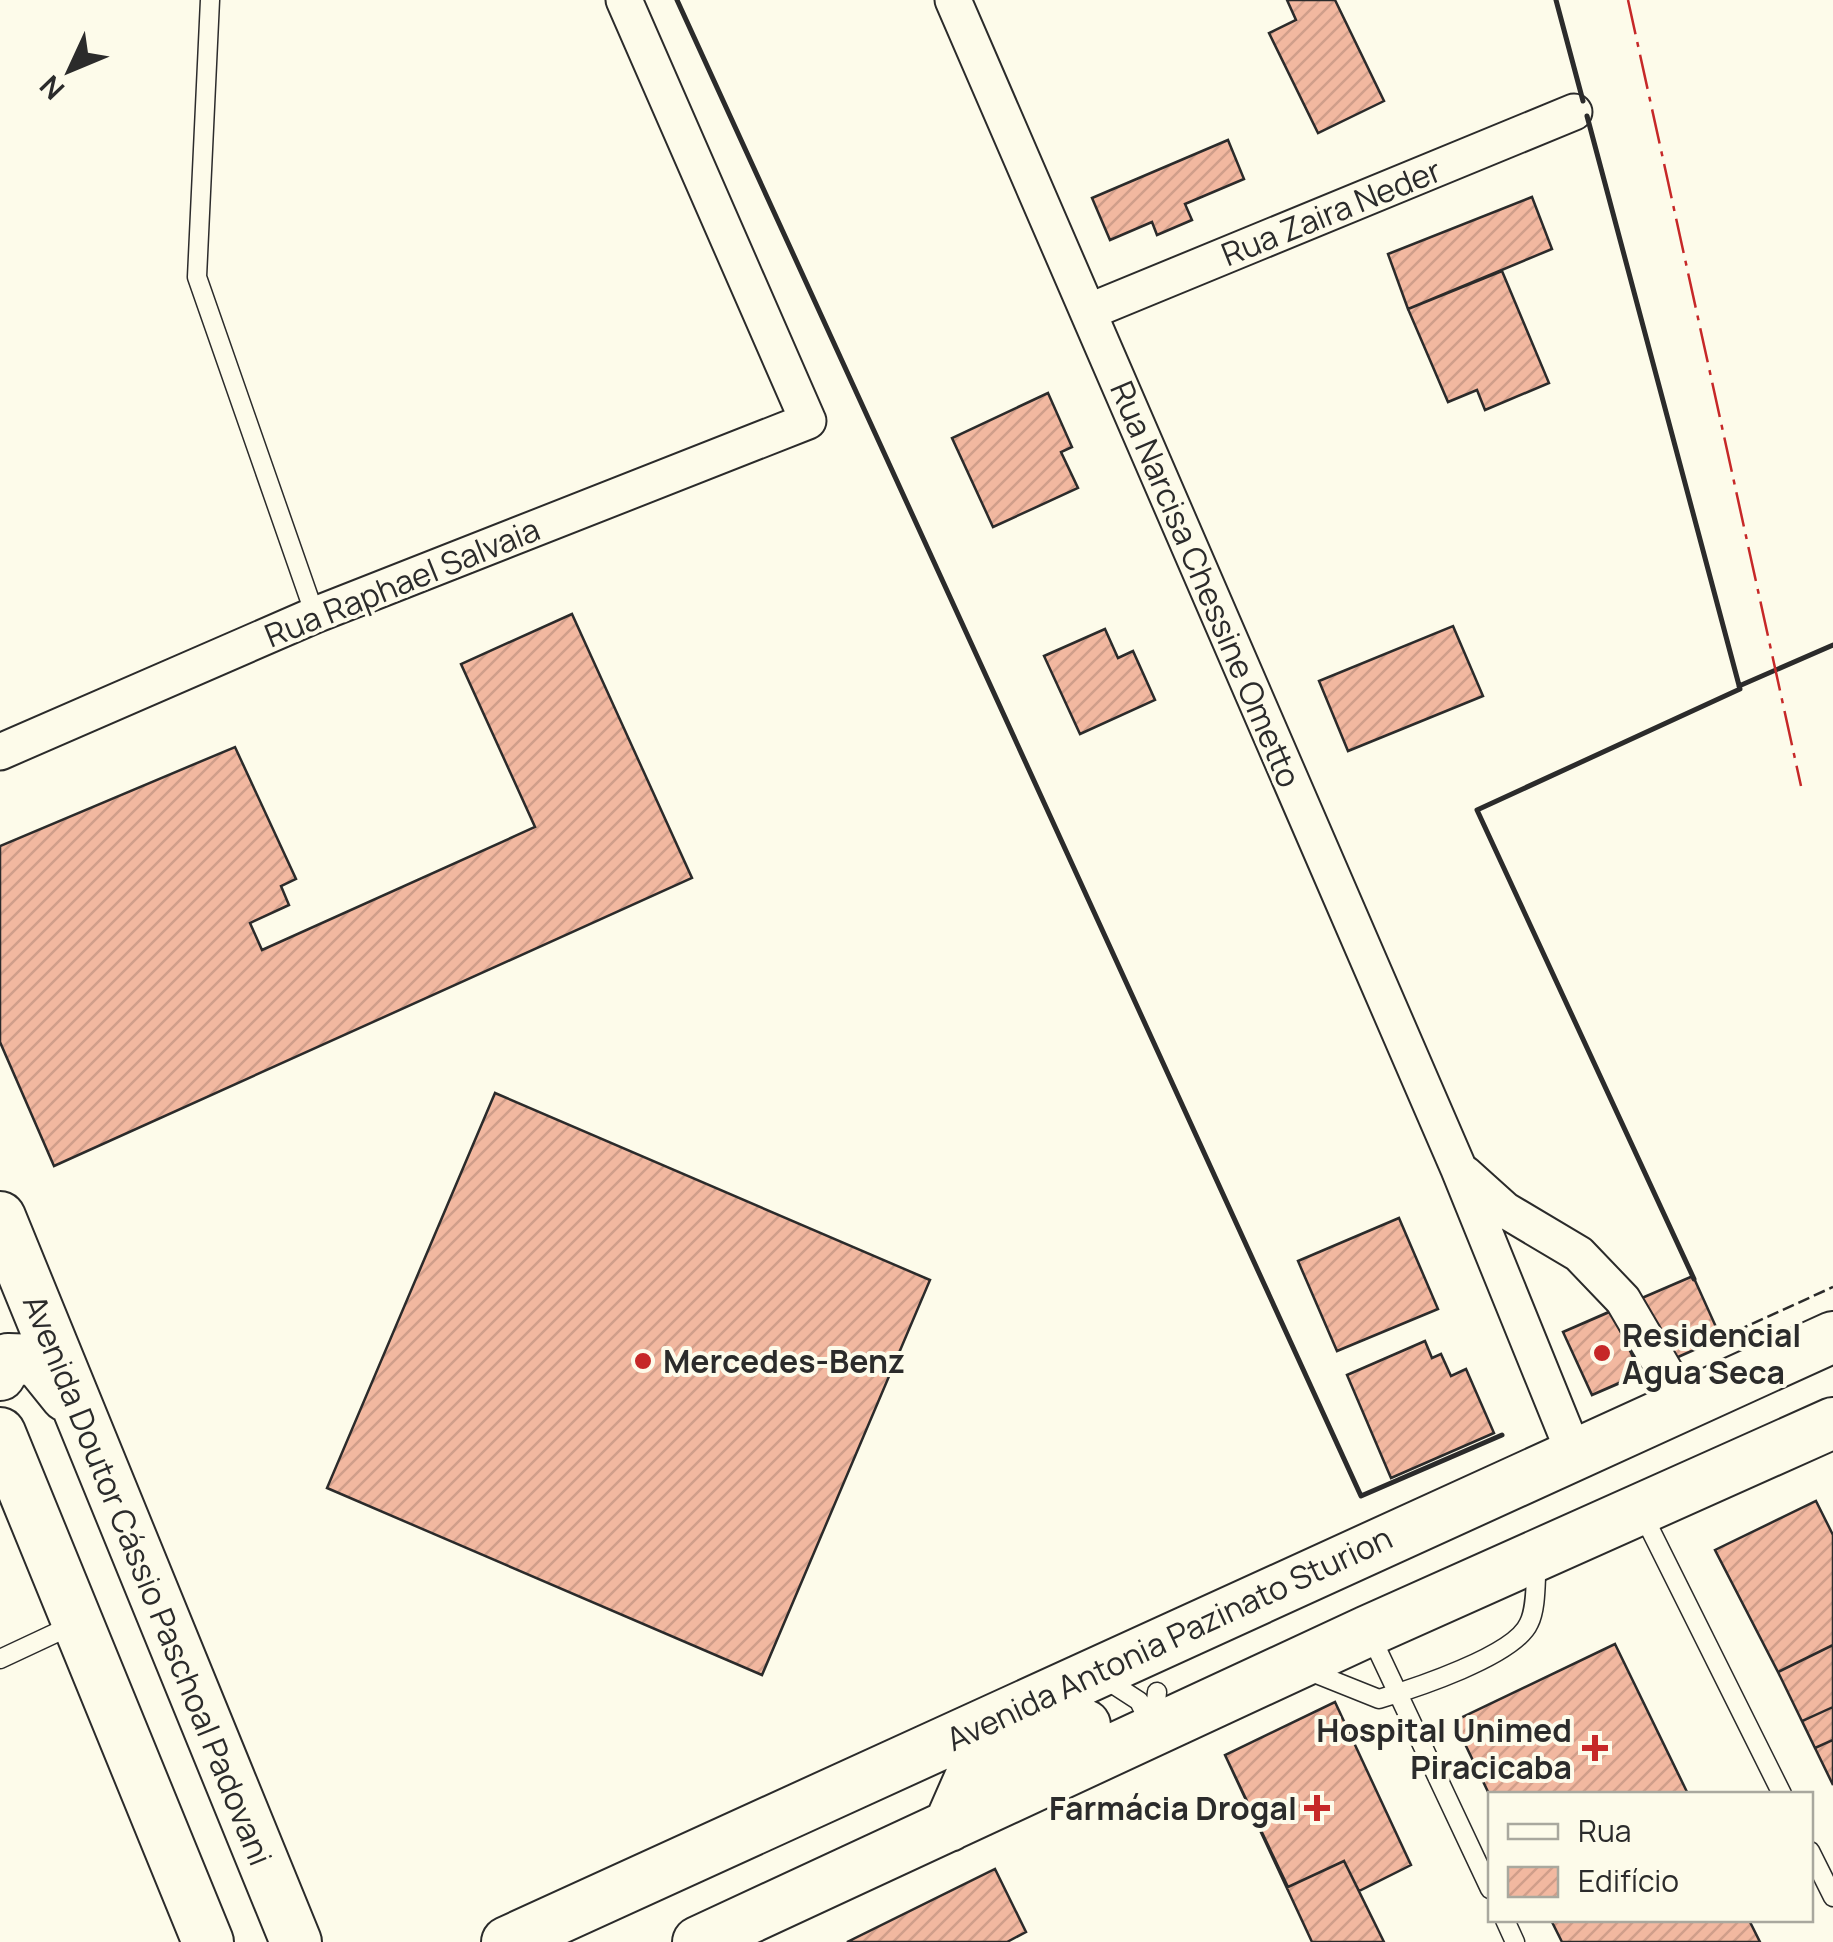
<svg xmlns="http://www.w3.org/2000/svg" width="1833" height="1942" viewBox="0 0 1833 1942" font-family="Manrope,sans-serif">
<defs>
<pattern id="building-hatch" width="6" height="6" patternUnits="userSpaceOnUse" patternTransform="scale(2.5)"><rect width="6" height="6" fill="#f2b8a0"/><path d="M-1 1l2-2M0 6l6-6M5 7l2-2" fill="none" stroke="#d09e8a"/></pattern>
</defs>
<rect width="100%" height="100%" fill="#fdfbea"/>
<path fill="url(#building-hatch)" stroke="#2b2b2b" stroke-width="2.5" d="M1287 0H1335L1384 101 1318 133 1269 33 1296 20Z
M1228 140 1244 179 1185 204 1192 220 1157 235 1152 222 1110 240 1092 198Z
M1532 197 1552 249 1408 309 1388 254Z
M1502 271 1549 383 1485 410 1477 390 1448 402 1408 309Z
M1048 393 1072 447 1061 452 1078 488 993 527 952 438Z
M572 614 692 878 54 1166 0 1042V846L235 747 296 879 281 886 289 905 250 923 262 950 535 827 461 664Z
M1453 626 1483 696 1348 751 1319 681Z
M1105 629 1118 658 1133 651 1155 700 1080 734 1044 656Z
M495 1093 930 1280 762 1675 327 1488Z
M1399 1218 1438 1309 1337 1351 1298 1261Z
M1693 1276 1721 1338 1592 1395 1563 1332Z
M1611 1311 1641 1374 1592 1395 1563 1332Z
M1425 1341 1432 1358 1441 1354 1451 1376 1466 1369 1494 1433 1391 1478 1347 1375Z
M1816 1501 1833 1535V1645L1778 1672 1715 1550Z
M1615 1644 1688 1794 1490 1796 1454 1721Z
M1833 1645V1785L1778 1672Z
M1335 1702 1411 1865 1359 1891 1344 1861 1288 1887 1225 1755Z
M1833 1707V1740L1815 1748 1802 1721Z
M1225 1755 1288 1887 1344 1861 1384 1942H1312Z
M995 1869 1026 1932 1007 1942H847Z
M1551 1920H1749L1760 1942H1562Z"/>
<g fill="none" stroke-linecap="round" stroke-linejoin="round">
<g stroke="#2b2b2b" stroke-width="21">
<path id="service" d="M210 0 197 277 315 615
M1642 1513 1782 1794
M1369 1632 1490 1889
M0 1659 77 1623
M1304 1669 1379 1699C1412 1689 1515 1656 1529 1623 1537 1607 1535 1579 1537 1561
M1102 1677 1139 1701 1153 1730 1157 1692
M1810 1851 1833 1897
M1505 1920 1515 1942"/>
</g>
<g stroke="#2b2b2b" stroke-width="39">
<path id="minor" d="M953 0 1458 1167 1574 1453
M1088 312 1574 112
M0 752 315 615 808 421 624 0
M1465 1174 1505 1210 1579 1254 1623 1300 1684 1404"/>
</g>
<g stroke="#2b2b2b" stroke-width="54">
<path id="secondary" d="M0 1217 296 1942
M0 1375 8 1359 37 1360 66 1396
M0 1433 208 1942
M949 1826 971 1776 1085 1725
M507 1942 1833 1337
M698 1942 1368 1631 1833 1423"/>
</g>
<use href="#service" stroke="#fdfbea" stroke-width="18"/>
<use href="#minor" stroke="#fdfbea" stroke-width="35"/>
<use href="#secondary" stroke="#fdfbea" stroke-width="50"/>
<path stroke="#2b2b2b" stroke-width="2.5" stroke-dasharray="12 5" stroke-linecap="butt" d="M1721 1338 1833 1287"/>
<path stroke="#2b2b2b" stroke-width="5" d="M677 0 1361 1496 1502 1435
M1556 0 1583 101
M1587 116 1740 689 1477 810 1694 1279
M1739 686 1833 645"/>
<path stroke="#c62828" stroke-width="2.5" stroke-dasharray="35 8 5 8" stroke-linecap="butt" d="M1628 0 1801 786"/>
</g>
<g fill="#c62828" stroke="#fdfbea" stroke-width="4">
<circle cx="1602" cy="1353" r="10"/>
<circle cx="643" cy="1361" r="10"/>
<path d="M1590 1733h10v10h10v10h-10v10h-10v-10h-10v-10h10z"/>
<path d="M1312 1793h10v10h10v10h-10v10h-10v-10h-10v-10h10z"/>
</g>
<g text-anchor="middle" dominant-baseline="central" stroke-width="8" stroke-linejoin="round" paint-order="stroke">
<g font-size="32" fill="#2b2b2b" stroke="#fdfbea">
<text transform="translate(1331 212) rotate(-22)">Rua Zaira Neder</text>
<text transform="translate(402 582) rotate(-22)">Rua Raphael Salvaia</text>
<text transform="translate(1206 584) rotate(67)">Rua Narcisa Chessine Ometto</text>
<text transform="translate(148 1580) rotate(68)">Avenida Doutor Cássio Paschoal Padovani</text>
<text transform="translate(1169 1638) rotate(-25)">Avenida Antonia Pazinato Sturion</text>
</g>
<g font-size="32" font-weight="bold" fill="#2b2b2b" stroke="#fdfbea" text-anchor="start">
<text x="1622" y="1335">Residencial<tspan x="1622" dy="37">Agua Seca</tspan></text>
<text x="663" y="1361">Mercedes-Benz</text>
<text x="1572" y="1730" text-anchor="end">Hospital Unimed<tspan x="1572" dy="37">Piracicaba</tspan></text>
<text x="1297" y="1808" text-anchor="end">Farmácia Drogal</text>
</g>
</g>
<rect x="1488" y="1792" width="325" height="130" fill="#fdfbea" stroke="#a9a89e" stroke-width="2.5"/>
<rect x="1508" y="1824" width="50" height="15" fill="#fdfbea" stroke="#a9a89e" stroke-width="2.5"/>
<text x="1578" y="1842" font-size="30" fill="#2b2b2b">Rua</text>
<rect x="1508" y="1867" width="50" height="30" fill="url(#building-hatch)" stroke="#a9a89e" stroke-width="2.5"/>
<text x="1578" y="1892" font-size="30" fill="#2b2b2b">Edifício</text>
<g transform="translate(70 70) rotate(226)" stroke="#fdfbea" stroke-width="8" paint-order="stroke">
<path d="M0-8L18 38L0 25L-18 38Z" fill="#2b2b2b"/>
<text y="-15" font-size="28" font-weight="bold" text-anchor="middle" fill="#2b2b2b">N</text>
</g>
</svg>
